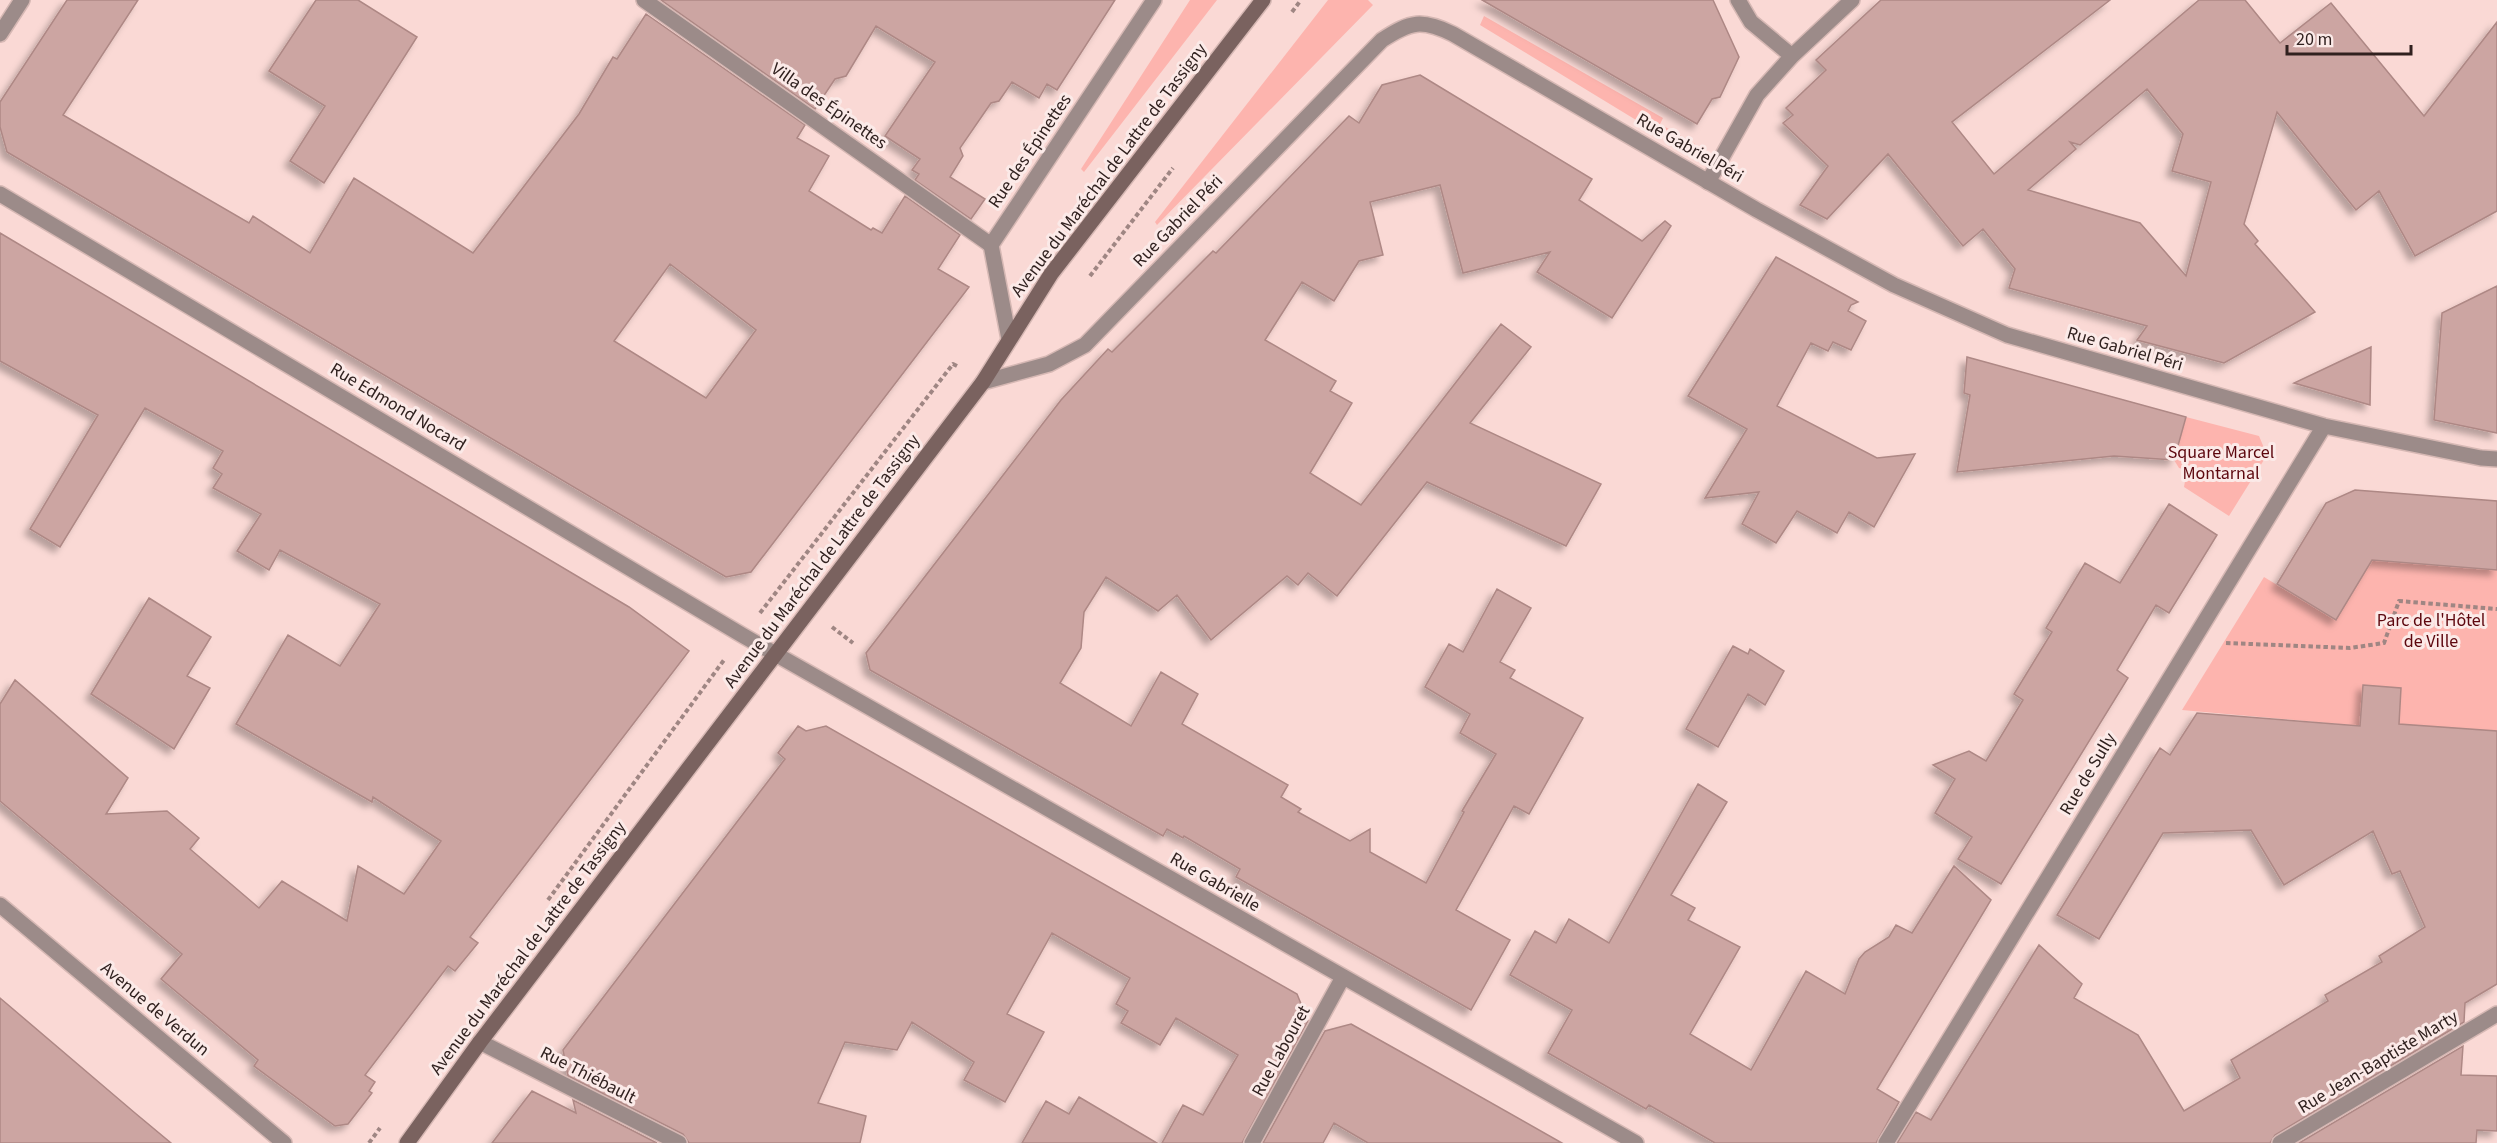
<svg xmlns="http://www.w3.org/2000/svg" width="2497" height="1143" viewBox="0 0 2497 1143" font-family="'Source Sans 3',sans-serif">
<defs>
<filter id="shadow"><feDropShadow dx="-5.5" dy="5.5" stdDeviation="3" flood-color="#0004"/></filter>
</defs>
<rect width="100%" height="100%" fill="#fad9d5"/>
<path fill="#fdb4ae" d="M1190 0H1217L1084 172 1081 169Z
M1328 0H1368L1373 5 1157 225 1155 222Z
M1484 16 1663 118 1660 124 1697 145 1695 148H1682L1480 25Z
M2186 417 2259 436 2267 455 2229 516 2184 487 2187 470 2179 468 2174 460Z
M2372 560 2497 570V731L2399 724 2401 688 2363 685 2360 726 2182 710 2264 577 2335 620Z"/>
<path fill="#cca5a2" stroke="#ae8885" stroke-width="1.5" fill-rule="evenodd" filter="url(#shadow)" d="M67 0H138L63 115 249 223 253 216 310 253 354 178 473 253 579 114 613 57 617 59 646 14 805 125 797 138 829 156 809 191 871 230 873 228 882 233 905 196 960 235 938 269 969 287 751 572 726 577 7 152 0 127V102ZM670 264 756 330 706 398 614 341Z
M316 0H358L417 37 324 183 290 161 325 106 269 71Z
M661 0H1115L1057 90 1047 84 1039 98 1012 82 999 101 991 103 960 148 963 156 950 177 985 199 971 219 915 180 919 174 912 170 920 159 885 136 935 62 876 26 846 76 835 79 815 109Z
M1482 0H1713L1739 57 1720 97 1712 99 1697 124Z
M1881 0H2110L1952 122 1994 174 2199 0H2245L2280 43 2331 3 2424 116 2497 22V211L2415 256 2379 191 2356 210 2277 112 2244 224 2258 241 2255 244 2315 312 2224 363 2137 340 2147 326 2009 288 2015 269 1983 229 1963 246 1888 154 1827 219 1800 205 1828 166 1783 123 1793 115 1786 108 1826 70 1816 60ZM2147 89 2183 134 2172 171 2211 182 2186 276 2140 223 2028 190 2076 149 2070 142 2080 145Z
M1420 75 1592 179 1579 200 1642 241 1665 221 1671 226 1612 318 1537 272 1550 252 1463 273 1440 185 1370 202 1383 255 1359 261 1334 301 1302 282 1265 340 1336 381 1330 391 1352 403 1310 473 1361 505 1501 324 1531 347 1470 423 1601 484 1566 546 1427 482 1337 596 1308 573 1298 585 1287 576 1211 640 1177 595 1158 611 1106 577 1084 612 1081 648 1060 683 1131 726 1161 672 1198 694 1182 724 1288 785 1281 797 1301 809 1298 812 1350 841 1370 829V852L1426 883 1464 812 1462 811 1496 754 1460 733 1470 714 1425 687 1449 644 1463 652 1497 589 1531 608 1500 662 1515 670 1510 678 1583 718 1529 814 1514 806 1456 910 1510 940 1471 1010 1236 877 1240 869 1184 836 1183 838 1167 829 1163 836 870 670 866 653 1061 400 1108 349 1112 352 1213 251 1216 253 1349 116 1359 123 1382 85Z
M0 233 629 607 689 651 470 937 478 943 455 971 448 966 365 1075 375 1082 369 1091 372 1093 348 1124 335 1126 254 1066 258 1060 161 979 182 954 0 801V704L15 680 128 778 106 814 167 811 199 838 190 849 259 908 282 881 347 921 358 866 404 894 441 841 373 797 372 802 236 724 288 635 340 666 380 604 280 550 269 570 237 551 261 514 213 488 222 474 213 468 223 451 145 408 60 547 30 529 98 415 0 361Z
M1776 257 1858 302 1851 305 1848 311 1866 321 1851 350 1833 342 1828 351 1811 343 1777 406 1877 458 1915 454 1874 527 1849 512 1837 533 1797 511 1776 543 1742 524 1759 492 1705 498 1747 429 1688 396Z
M2497 286V433L2434 420 2442 313Z
M2371 347 2370 405 2294 383 2345 359Z
M1967 357 2186 417 2174 460 2114 456 1957 472 1970 395 1964 393Z
M2355 490 2497 501V570L2372 560 2336 620 2277 584 2326 503Z
M2169 504 2217 535 2169 613 2156 605 2117 670 2128 678 2001 884 1958 859 1972 837 1935 813 1955 779 1933 765 1969 751 1986 761 2023 700 2014 694 2052 632 2046 628 2085 563 2120 583Z
M149 598 211 637 187 676 210 688 174 749 91 694Z
M1733 646 1748 654 1750 649 1784 671 1765 705 1748 694 1718 747 1686 729Z
M2363 685 2401 688 2399 724 2497 731V984L2465 1003 2464 1022 2275 1135 2270 1143H1897L1916 1112 1931 1120 2039 945 2082 984 2074 998 2138 1035 2184 1111 2240 1078 2231 1060 2328 1001 2325 995 2382 962 2379 956 2425 927 2400 871 2392 874 2373 831 2284 885 2251 830 2163 833 2099 939 2057 915 2160 748 2170 755 2197 713 2360 726Z
M798 726 806 731 826 726 1297 994 1308 1021 1242 1143H1162L1183 1105 1203 1115 1238 1055 1176 1018 1160 1045 1121 1023 1128 1011 1116 1004 1130 978 1052 933 1007 1014 1044 1032 1005 1102 964 1080 974 1062 912 1022 897 1050 845 1042 818 1103 866 1116 860 1143H689L683 1134 568 1076 563 1050 785 759 778 753Z
M1698 784 1727 802 1671 895 1695 908 1688 920 1740 947 1690 1034 1751 1070 1806 971 1845 994 1859 959 1865 952 1889 937 1896 925 1912 933 1954 866 1991 900 1877 1089 1899 1102 1876 1143H1715L1649 1105 1646 1109 1548 1053 1572 1010 1510 975 1535 931 1556 943 1569 919 1609 943Z
M0 998 135 1113 171 1143H0Z
M1351 1024 1410 1057 1562 1143H1368L1334 1123 1323 1143H1263L1325 1031Z
M2463 1046 2461 1075 2497 1076V1131L2477 1130 2476 1143H2299Z
M532 1091 576 1113 573 1100 657 1143H492Z
M1079 1097 1157 1143H1022L1046 1101 1069 1114Z"/>
<g fill="none" stroke-linecap="round" stroke-linejoin="round">
<g stroke="#d6b8b4" stroke-width="18">
<path id="service" d="M644 0 991 245
M1738 0 1751 22 1792 56
M1708 182 1757 95 1792 56 1852 0"/>
</g>
<g stroke="#d6b8b4" stroke-width="18">
<path id="minor" d="M0 34 22 0
M0 194 742 635 1636 1143
M1009 339 991 245 1154 0
M983 382 1049 364 1085 345 1382 40C1411 21 1422 19 1453 34L1757 210 1894 285 2007 335 2324 426 2481 458 2497 459
M0 905 284 1143
M480 1042 679 1143
M1252 1143 1343 977
M1886 1143 2324 426
M2280 1143 2497 1014"/>
</g>
<g stroke="#d6b8b4" stroke-width="18">
<path id="secondary" d="M407 1143 480 1042 983 382 1051 274 1263 0"/>
</g>
<path stroke="#9f8683" stroke-width="4" stroke-dasharray="4.5 3" stroke-linecap="butt" d="M1292 12 1301 0
M1090 276 1173 168
M760 613 953 364 959 367
M832 627 853 643
M2226 643 2350 648 2384 643 2399 601 2497 609
M548 900 724 660
M369 1143 380 1128"/>
<use href="#service" stroke="#9c8b89" stroke-width="15"/>
<use href="#minor" stroke="#9c8b89" stroke-width="15"/>
<use href="#secondary" stroke="#7a625f" stroke-width="15"/>
</g>
<g text-anchor="middle" dominant-baseline="central" stroke-width="6" stroke-linejoin="round" paint-order="stroke">
<g font-size="18" fill="#30211f" stroke="#fbeae8">
<text transform="translate(829 106) rotate(35)">Villa des Épinettes</text>
<text transform="translate(1690 148) rotate(30)">Rue Gabriel Péri</text>
<text transform="translate(1030 151) rotate(-56)">Rue des Épinettes</text>
<text transform="translate(1109 170) rotate(-53)">Avenue du Maréchal de Lattre de Tassigny</text>
<text transform="translate(1178 221) rotate(-46)">Rue Gabriel Péri</text>
<text transform="translate(2125 349) rotate(16)">Rue Gabriel Péri</text>
<text transform="translate(398 407) rotate(31)">Rue Edmond Nocard</text>
<text transform="translate(822 561) rotate(-53)">Avenue du Maréchal de Lattre de Tassigny</text>
<text transform="translate(2088 774) rotate(-59)">Rue de Sully</text>
<text transform="translate(1215 882) rotate(30)">Rue Gabrielle</text>
<text transform="translate(528 948) rotate(-53)">Avenue du Maréchal de Lattre de Tassigny</text>
<text transform="translate(155 1009) rotate(40)">Avenue de Verdun</text>
<text transform="translate(1281 1051) rotate(-61)">Rue Labouret</text>
<text transform="translate(2378 1062) rotate(-31)">Rue Jean-Baptiste Marty</text>
<text transform="translate(588 1075) rotate(27)">Rue Thiébault</text>
</g>
<g font-size="18" fill="#5d070e" stroke="#fbeae8">
<text x="2221" y="452">Square Marcel<tspan x="2221" dy="21">Montarnal</tspan></text>
<text x="2431" y="620">Parc de l'Hôtel<tspan x="2431" dy="21">de Ville</tspan></text>
</g>
</g>
<path d="M2287 45v9h124v-9" fill="none" stroke="#30211f" stroke-width="3"/>
<text x="2296" y="45" font-size="18" fill="#30211f" stroke="#fbeae8" stroke-width="4.5" paint-order="stroke">20 m</text>
</svg>
